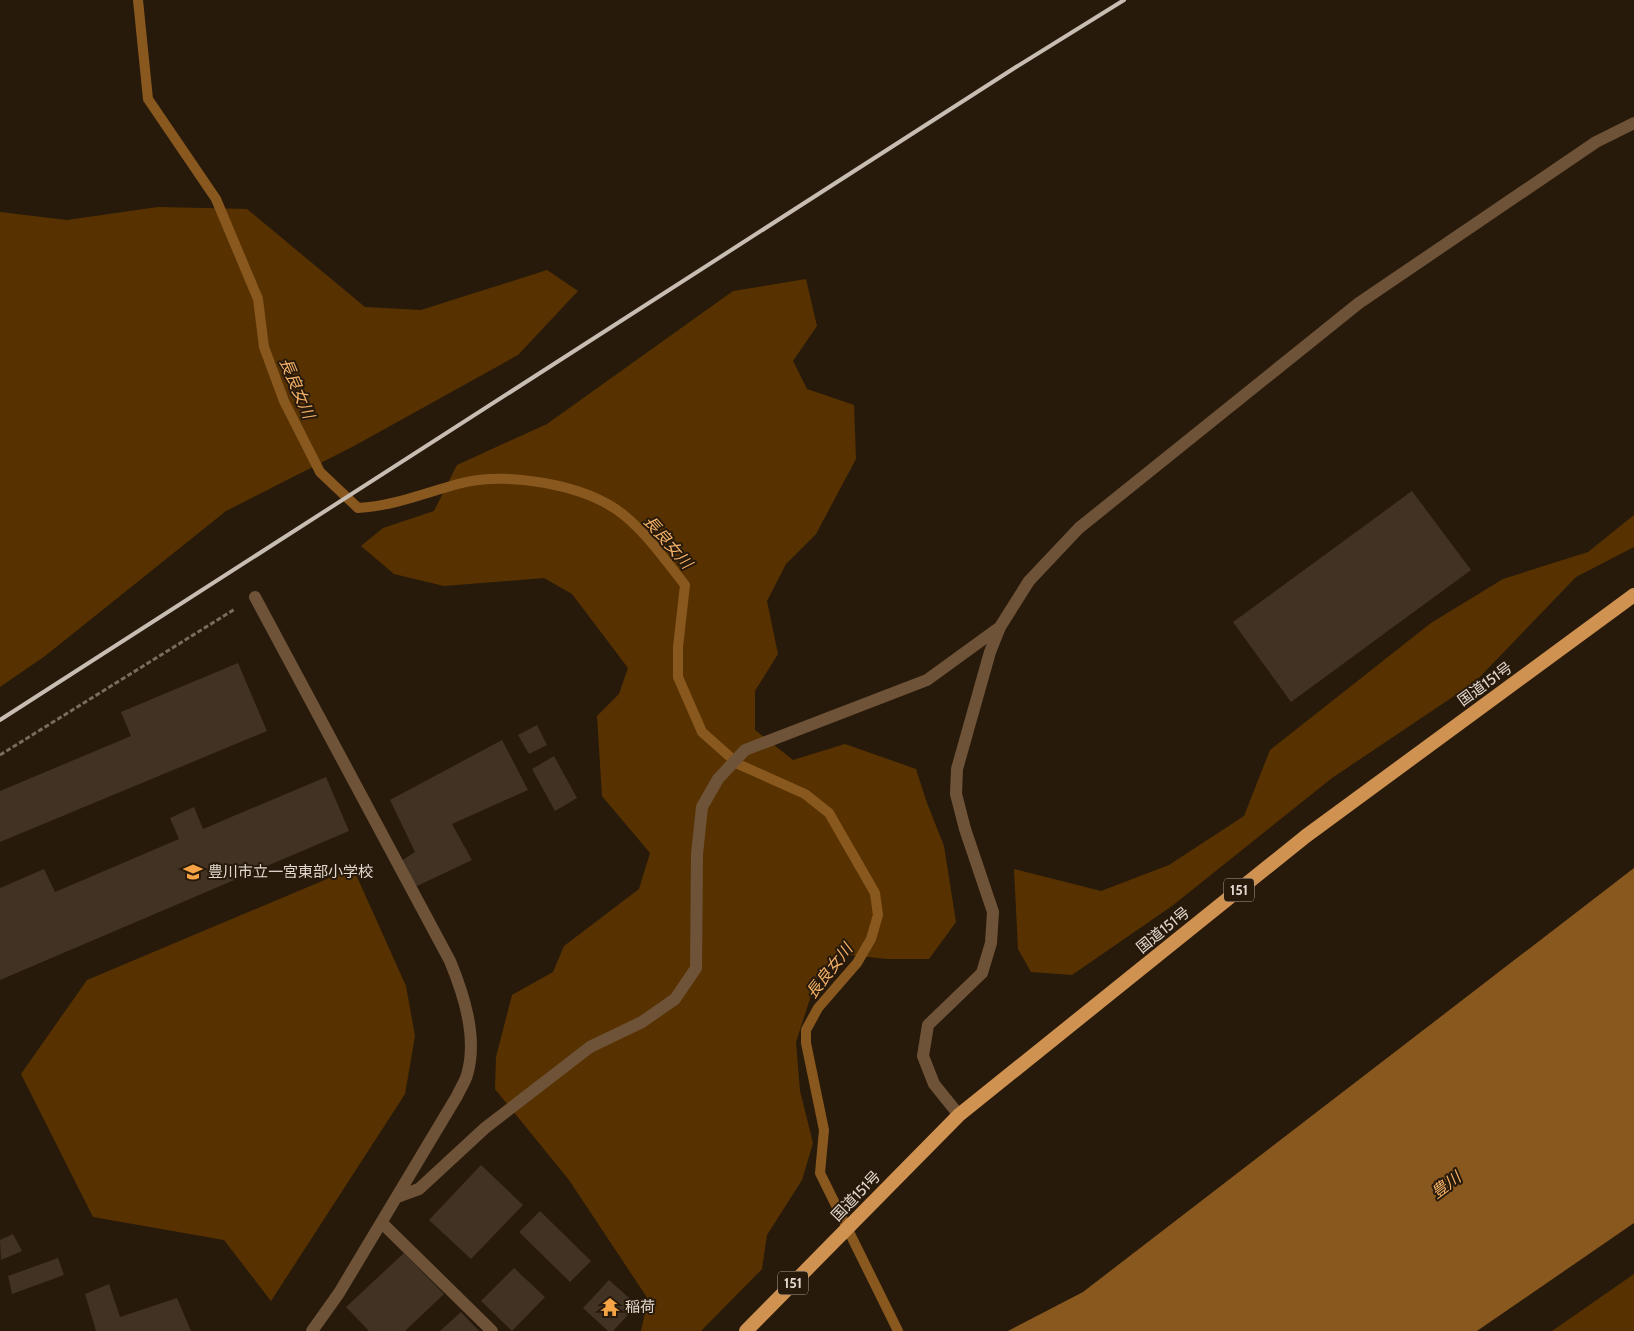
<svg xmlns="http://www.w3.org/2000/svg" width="1634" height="1331" viewBox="0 0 1634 1331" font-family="Cabin,'Noto Sans JP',sans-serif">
<rect width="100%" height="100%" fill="#281a0b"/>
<path fill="#573200" d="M158 207 247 209 365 307 421 310 547 270 578 291 518 355 354 446 226 511 45 656 0 687V212L67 220Z
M806 279 817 326 793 361 807 389 854 405 856 459 816 534 786 564 767 601 778 654 755 691V730L793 760 845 744 916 769 927 803 944 846 956 922 929 959H887L840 954 817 977 796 1042 800 1091 813 1143 802 1180 767 1235 762 1269 701 1331H641L648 1299 569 1180 495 1089 496 1057 512 995 553 972 564 946 639 889 650 853 602 796 597 716 619 694 628 668 572 594 544 578 444 586 394 574 361 546 383 528 434 511 457 465 547 424 733 291Z
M1634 515V547L1576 577 1475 682 1332 778 1172 906 1072 975 1031 972 1018 949 1014 869 1101 891 1169 865 1244 816 1270 750 1431 623 1503 579 1588 552Z
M353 868 406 986 415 1036 405 1094 271 1301 224 1240 93 1217 21 1074 87 980Z
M1634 1274V1331H1552Z"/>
<path fill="#89581e" d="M1634 868V1223L1477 1331H1008L1083 1292Z"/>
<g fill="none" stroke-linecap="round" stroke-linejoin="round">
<path stroke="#89581e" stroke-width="10" d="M138 0 148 99 216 199 258 299 264 347 284 401 320 472 358 508C394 506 424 493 458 484 506 471 587 484 625 516 649 536 666 561 685 585L678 647V677L702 732 738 764 805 794 829 813 875 893 878 915 871 939 857 963 818 1008 806 1030V1043L824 1130 820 1173 898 1331"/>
</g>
<path fill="#413223" d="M1412 491 1471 570 1291 702 1233 622Z
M238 663 267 731 0 842V791L131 736 121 712Z
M537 725 547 745 529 754 518 735Z
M502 740 528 790 452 824 472 860 415 887 401 861 415 852 390 800Z
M554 756 577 798 555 811 532 769Z
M326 777 349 831 0 980V888L44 869 55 892 179 839 170 818 194 807 203 829Z
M481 1165 523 1205 471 1259 429 1220Z
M540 1211 591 1261 570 1282 519 1232Z
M13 1234 22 1251 1 1260 0 1240Z
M404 1253 444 1294 405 1331H369L346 1307Z
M58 1258 64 1275 12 1294 8 1276Z
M514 1268 545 1297 512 1331 481 1301Z
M609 1280 637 1305 613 1331H608L583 1308Z
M109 1284 120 1317 177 1298 191 1331H96L85 1294Z
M461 1312 479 1331H440Z"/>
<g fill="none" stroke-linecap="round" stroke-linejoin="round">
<path stroke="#786c5f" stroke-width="3" stroke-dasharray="5 2.5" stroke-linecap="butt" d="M0 755 235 609"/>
<path stroke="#6e5338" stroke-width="12" d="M382 1223 492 1331"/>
<path stroke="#6e5338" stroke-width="12" d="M255 597 450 961C464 995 478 1038 467 1075 465 1082 460 1089 457 1096L339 1293 312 1331
M959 1115 934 1084 923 1056 928 1025 982 973 991 943 993 912 965 829 956 794 957 769 990 652 1000 627 1029 581 1079 528 1359 303 1596 142 1634 123
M397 1197 419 1189 485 1128 590 1047 642 1022 675 999 696 968 697 854 702 807 718 779 745 750 927 680 1000 627"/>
<path stroke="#d09250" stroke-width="14" d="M746 1331 959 1115 1306 836 1634 595"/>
<path stroke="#c8bdb3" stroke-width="4" d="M0 720 1016 67 1124 0"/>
</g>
<defs>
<g id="school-bare" transform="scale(1.5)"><path d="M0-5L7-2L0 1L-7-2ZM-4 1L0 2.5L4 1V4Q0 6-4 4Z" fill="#f5a345" stroke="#281a0b" stroke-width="2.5" paint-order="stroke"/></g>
<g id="temple-bare" transform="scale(1.5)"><path d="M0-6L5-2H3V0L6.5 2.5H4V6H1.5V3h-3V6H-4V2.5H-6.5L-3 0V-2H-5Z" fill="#f5a345" stroke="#281a0b" stroke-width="2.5" paint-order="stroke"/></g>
</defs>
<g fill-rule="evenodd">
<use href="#school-bare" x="193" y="872"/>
<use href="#temple-bare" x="610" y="1307"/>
</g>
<g text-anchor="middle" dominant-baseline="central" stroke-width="4" stroke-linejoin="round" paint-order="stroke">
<g fill="#281a0b" stroke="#aa9f94" stroke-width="1">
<rect x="1224" y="878.5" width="30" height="23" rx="4"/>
<rect x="778" y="1271.5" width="30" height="23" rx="4"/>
</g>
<g font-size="14" font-weight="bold" fill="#e2d8cf">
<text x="1239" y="890">151</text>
<text x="793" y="1283">151</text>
</g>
<g font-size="15" fill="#e2d8cf" stroke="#281a0b">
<text transform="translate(1485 684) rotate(-36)">国道151号</text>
<text transform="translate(1163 930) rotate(-39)">国道151号</text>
<text transform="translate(856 1196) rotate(-46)">国道151号</text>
</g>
<g font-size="15" fill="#e2d8cf" stroke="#281a0b" text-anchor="start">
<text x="208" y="872">豊川市立一宮東部小学校</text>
<text x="625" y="1307">稲荷</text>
</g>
<g font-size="16" font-style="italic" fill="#f5b168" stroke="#281a0b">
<text transform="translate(297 388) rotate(67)">長良女川</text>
<text transform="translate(668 542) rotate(49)">長良女川</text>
<text transform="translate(829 971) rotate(-52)">長良女川</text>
<text transform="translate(1446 1185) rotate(-37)">豊川</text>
</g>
</g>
</svg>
